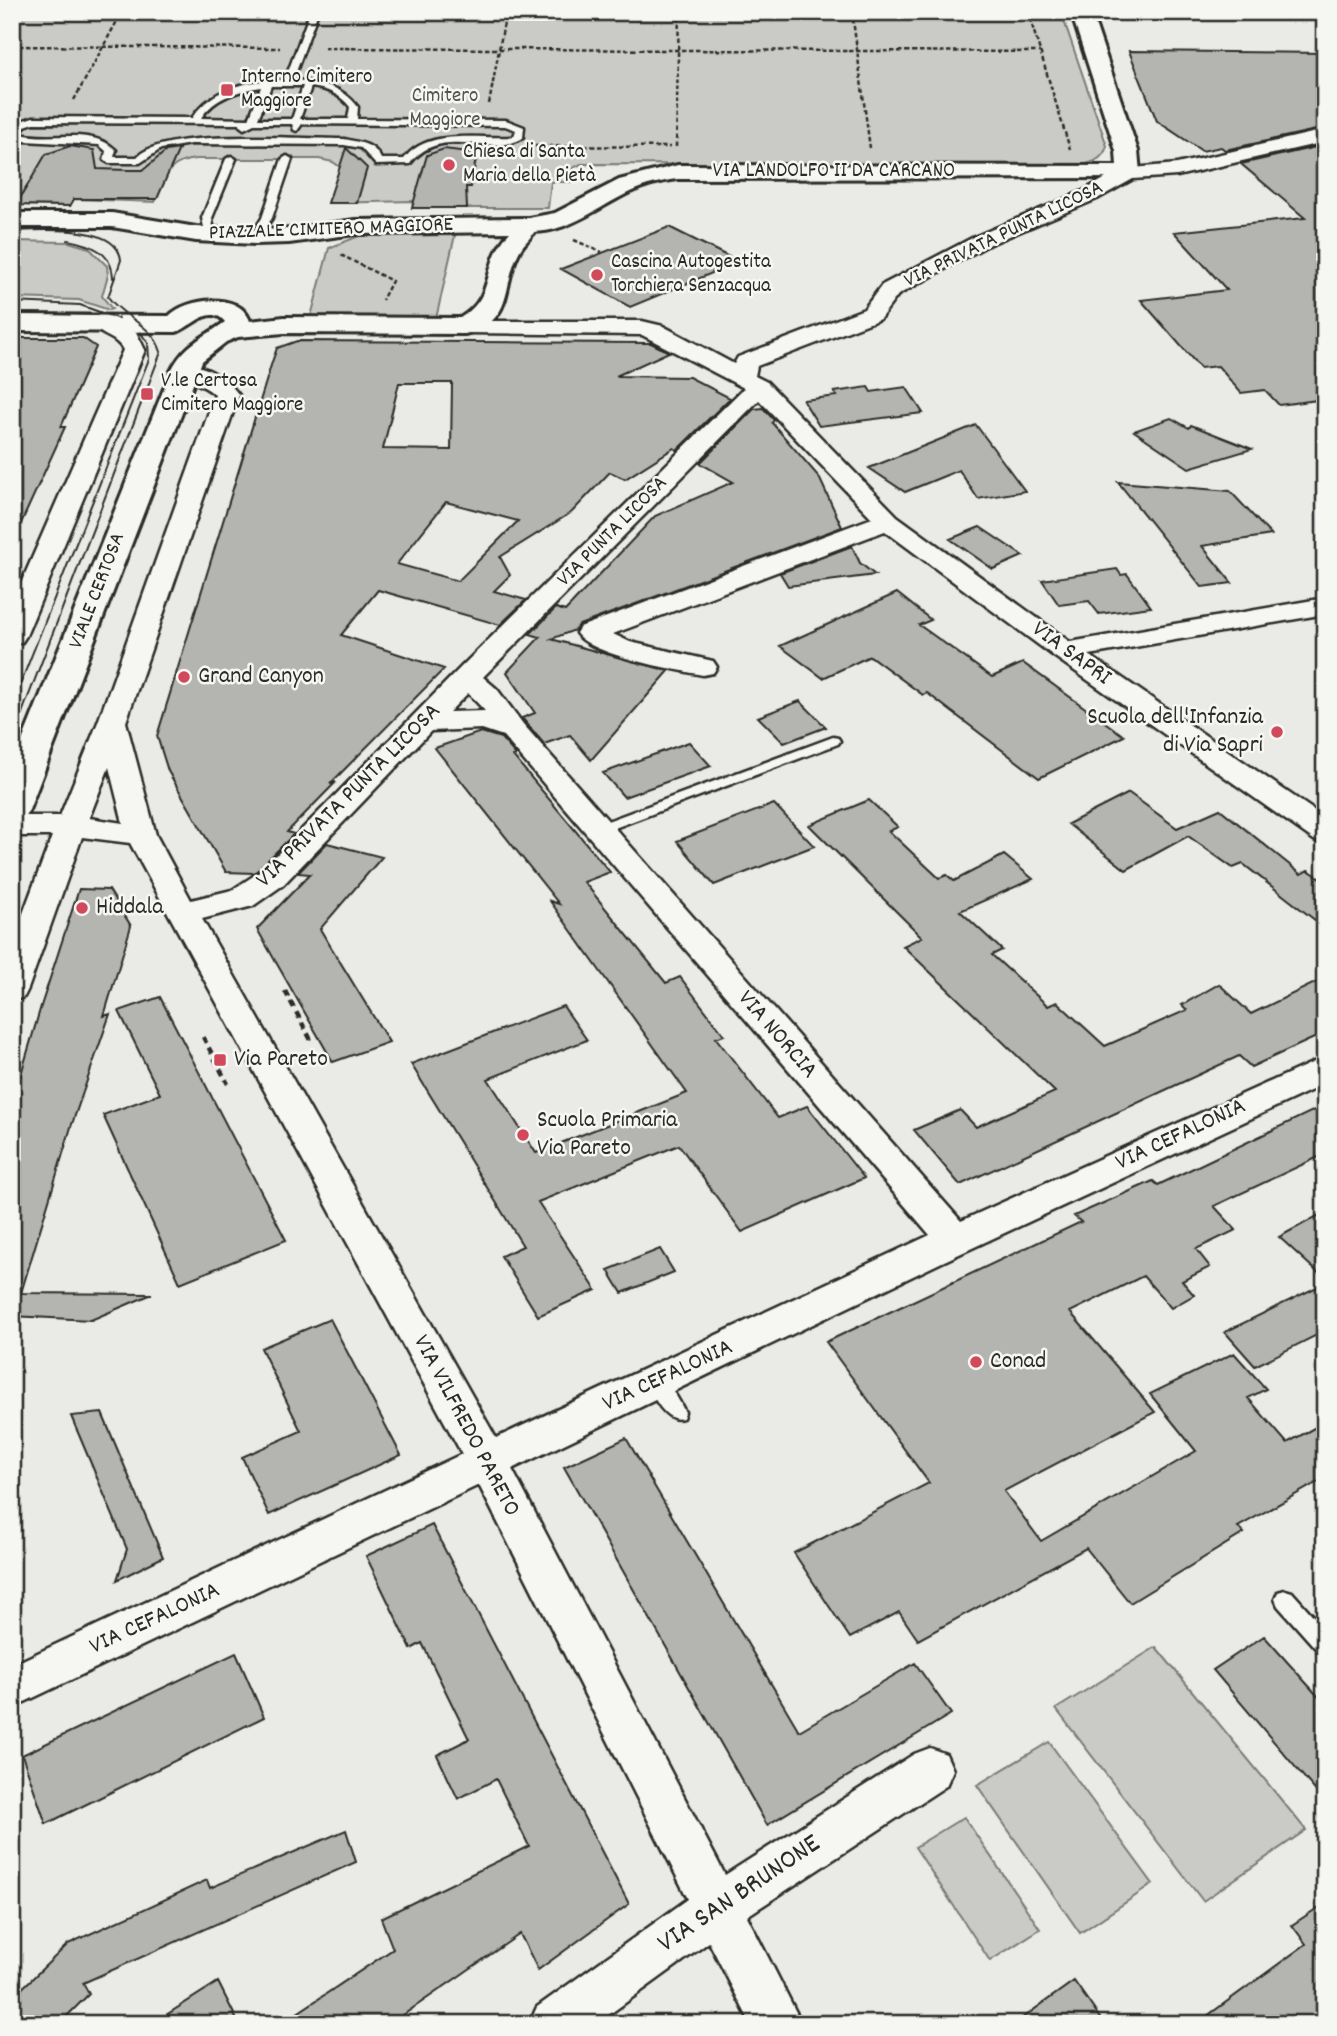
<svg xmlns="http://www.w3.org/2000/svg" width="1337" height="2036" viewBox="0 0 1337 2036" font-family="Dekko,sans-serif">
<rect width="100%" height="100%" fill="#eaeae6"/>
<filter id="ink" filterUnits="userSpaceOnUse"><feTurbulence type="fractalNoise" baseFrequency=".0143" numOctaves="2"/><feDisplacementMap in="SourceGraphic" scale="14" xChannelSelector="R" yChannelSelector="G"/><feConvolveMatrix kernelMatrix="1 2 1 2 8 2 1 2 1" color-interpolation-filters="sRGB"/></filter>
<g filter="url(#ink)">
<path fill="#cacac7" stroke="#7a7a79" stroke-width="2" d="M12 12H1061L1107 146C1103 161 1090 164 1074 166L581 164 569 170 572 172 571 182H551L548 208H412L413 201 330 203 341 170 340 167 333 162 319 159H196C166 162 166 177 155 202L74 199 70 206 12 205Z
M455 235 435 323 309 324 329 248 359 236Z
M12 241 69 242 89 248 107 266 108 275 102 296 112 309 109 310 79 300 12 298Z
M1156 1647 1306 1830 1203 1901 1056 1709Z
M1049 1742 1153 1884 1080 1933 977 1785Z
M964 1817 1040 1929 990 1961 915 1847Z"/>
<path fill="#b4b4b1" stroke="#2b2b2b" stroke-width="2" fill-rule="evenodd" d="M1129 51 1325 53V128L1225 150 1221 147 1202 151 1157 121Z
M1325 145V399L1279 405 1265 390 1241 393 1218 366 1200 368 1141 300 1227 290 1174 232 1305 218 1241 164Z
M70 146 94 150 97 169 128 170H143L166 151 179 149 157 199H74L70 206 16 205 46 154Z
M346 148 367 168 357 203H328Z
M444 149 477 153 471 187H466L467 208H412L427 155Z
M669 227 739 262 630 307 561 269Z
M12 338H83L96 347 61 427H65L12 543Z
M297 341 651 343 669 352 616 376 689 377 730 398 677 450 674 448 625 479 610 472 572 512 500 557 510 575 494 591 526 600 500 625 378 590 341 635 444 669 330 784 336 782 287 832 294 834 259 869 254 873 226 872 168 771 157 736 272 362 277 348ZM399 383H452L451 450 383 449ZM446 502 518 521 458 581 397 564Z
M868 387 871 392 906 387 923 413 819 426 803 400 837 396 834 392Z
M763 408 774 420 772 423 819 477 842 527 579 625 575 630 551 639 669 671 591 760 570 735 544 744 522 718 535 713 507 672 540 637 530 634 556 608 565 611 655 516 733 482 700 463 754 409Z
M1171 418 1189 428 1191 425 1252 449 1189 468 1134 431Z
M976 425 1025 491 978 499 959 470 905 492 869 468Z
M1118 482 1230 491 1271 535 1202 546 1232 583 1202 587Z
M980 527 1023 556 993 569 950 539Z
M852 546 860 563 875 575 788 586 780 573Z
M1117 569 1121 575 1127 574 1151 607 1099 614 1089 601 1059 605 1042 580Z
M897 593 931 620 919 625 992 677 1023 663 1124 736 1039 778 927 693 923 695 870 656 823 678 780 646Z
M800 701 826 727 784 743 758 717Z
M481 732 501 738 516 755 513 756 610 872 584 882 666 983 680 977 724 1035 716 1038 778 1118 807 1106 864 1178 742 1232 679 1145 538 1202 596 1290 538 1316 501 1256 523 1246 411 1064 563 1006 587 1040 488 1079 536 1153 687 1093 550 901 559 904 435 748Z
M689 742 711 766 624 797 603 773Z
M1129 793 1177 828 1220 809 1301 874 1308 870 1325 881V928L1243 864 1233 868 1188 836 1126 870 1068 824Z
M869 800 898 827 889 831 939 878 947 875 954 881 1004 855 1033 879 960 911 1002 950 992 955 1048 1006 1057 1002 1105 1046 1187 1010 1182 1005 1219 984 1251 1014 1325 978V1033L1251 1067 1239 1056 960 1185 914 1130 960 1110 976 1127 1055 1092 903 946 922 937 809 825Z
M774 804 814 846 714 885 677 841Z
M327 843 382 857 320 929 389 1042 333 1062 257 929 310 874 298 873Z
M79 889 109 890 131 926 104 1016 110 1014 71 1127 21 1293 152 1294 91 1320 12 1316V1105L41 1006Z
M160 997 286 1240 180 1283 103 1115 160 1094 119 1011Z
M1325 1105V1154L1214 1206 1236 1230 1196 1249 1210 1267 1182 1281 1194 1295 1171 1308 1143 1276 1070 1312 1155 1412 1004 1491 1041 1541 1196 1451 1150 1394 1234 1353 1266 1389 1248 1398 1287 1443 1325 1422V1478L1238 1527 1244 1533 1130 1603 1086 1548 918 1640 899 1612 850 1638 794 1553 929 1483 826 1342 1081 1222 1074 1216 1153 1181 1158 1185Z
M1325 1212V1279L1279 1237Z
M660 1249 674 1272 622 1293 608 1270Z
M1325 1283V1331L1255 1366 1225 1332Z
M330 1319 401 1455 269 1515 242 1457 301 1431 261 1348Z
M102 1413 163 1557 117 1580 127 1549 71 1416Z
M626 1438 799 1731 915 1663 951 1714 767 1825 564 1467Z
M432 1525 629 1904 538 1970 520 1934 390 2024H281L393 1949 381 1918 529 1846 496 1779 458 1799 437 1755 469 1739 422 1643 411 1649 366 1556Z
M1264 1636 1325 1704V1802L1213 1670Z
M236 1653 264 1717 46 1824 22 1755Z
M346 1830 356 1862 83 1983 89 1994 59 2024H12V1998L68 1944 207 1880 210 1888Z
M1325 1903V2024H1196L1306 1944 1292 1925Z
M1074 1981 1104 2024H1014Z
M218 1982 239 2024H152Z"/>
<g fill="none" stroke-linecap="round" stroke-linejoin="round">
<g stroke="#2b2b2b" stroke-width="5">
<path id="service" d="M310 12H318L293 80C319 82 342 85 358 107L357 119 506 120 524 127 523 138C491 158 440 123 410 164L376 165 361 148 344 145 191 144 161 149 140 163H109L104 160 106 151 99 145 24 141 12 136 18 122 33 117 192 118C212 87 250 80 285 80ZM271 86H303L292 119H258ZM261 87 249 119 201 118C215 97 238 91 261 87ZM311 87C327 89 340 94 350 107L348 119H300ZM34 123 241 124 240 126 244 129 254 124H292L294 130 297 131 302 124 505 126 516 130 514 136 511 137C477 139 427 128 404 159H381C375 144 359 142 344 139 302 139 163 128 137 157H114L116 150C91 126 51 142 21 134L25 126Z
M231 156 236 159 212 218 214 235 206 237 202 218 226 159Z
M287 156 292 159 272 218 258 239H252L250 237 262 218 282 159Z
M833 737 838 738 840 741 838 744 604 832H594L592 829 594 826Z
M655 1374C668 1379 679 1400 685 1412L683 1418C666 1424 652 1395 646 1382L648 1376Z
M1285 1590 1292 1592 1325 1629V1654L1318 1651 1278 1606 1275 1599 1278 1592Z"/>
</g>
<g stroke="#2b2b2b" stroke-width="5">
<path id="minor" d="M1325 130V142L1177 176 1133 179 1097 199 988 245 898 295 880 319 757 366 755 376 767 382 897 516 1070 642 1325 598V614L1089 655 1325 818V843L1314 840 1055 657 885 531 613 634 630 642 713 661 717 667 713 673 703 675C674 669 592 656 576 633L580 627 872 518 759 400 483 677 497 689 523 724 961 1221 1325 1057V1084L940 1263 512 1469 725 1875 914 1754 930 1748 946 1754 953 1770 946 1786 747 1916 802 2024H751L709 1942 596 2024H529L537 2007 688 1899 479 1485 12 1708V1665L462 1454 130 843 82 837 28 989 24 997 12 1001V943L52 836H12V816H60L98 722 215 395C202 382 180 380 173 371L176 366C200 360 225 376 239 395L126 722 156 835 191 900 232 890 261 871 462 666 744 388 642 335 465 333 457 331 454 326 457 321H642L663 326 734 364 738 357 864 309 882 285 974 237 1083 191 1122 169 1177 164ZM468 693 485 711 449 712ZM482 729 503 736 930 1235 496 1438 202 919 253 906 283 885 431 731ZM109 767 123 823 89 818Z
M104 318 136 332 145 350 26 636 22 642 12 644V604L123 350C116 336 101 337 93 325L96 320Z"/>
</g>
<g stroke="#2b2b2b" stroke-width="6">
<path id="tertiary" d="M1071 12H1091L1138 151 1140 173 1137 178 678 179C661 181 645 185 630 192 596 208 559 240 518 230L514 225 518 220 555 213 619 180 678 165 1117 166 1116 151Z"/>
</g>
<g stroke="#2b2b2b" stroke-width="6">
<path id="secondary" d="M12 213H112L196 227 255 230 289 229 355 220 526 218 534 220 538 225C534 236 524 242 519 252 501 286 516 321 465 334L284 333 238 337 226 342 202 361 29 810 24 818 12 821V766L171 371C185 343 202 339 225 322 210 303 191 328 176 332L12 331V315L169 316C186 298 240 291 250 321L284 317 460 318C498 295 480 264 510 232L355 234 289 243 255 244 196 241 112 227H12Z"/>
</g>
<path stroke="#2b2b2b" stroke-width="2.5" stroke-dasharray="4.5 2.5" stroke-linecap="butt" d="M852 12 870 148
M1028 12 1070 149
M12 46 280 48
M324 48 1040 52
M74 100 122 12
M489 104 506 12
M535 146 670 147
M676 147 679 12
M574 240 602 252
M341 255 392 281 382 300"/>
<path stroke="#2b2b2b" stroke-width="4.5" stroke-dasharray="7 5" stroke-linecap="butt" d="M285 991 311 1040
M203 1037 228 1084"/>
<use href="#service" fill="#f6f6f2" fill-rule="evenodd"/>
<use href="#minor" fill="#f6f6f2" fill-rule="evenodd"/>
<use href="#tertiary" fill="#f6f6f2" fill-rule="evenodd"/>
<use href="#secondary" fill="#f6f6f2" fill-rule="evenodd"/>
<path stroke="#2b2b2b" stroke-width="2" d="M12 231C39 230 118 223 121 260L108 297C124 319 153 324 161 352L12 739
M68 240C91 244 112 252 113 278
M12 302 80 305 119 319
M12 313 96 315
M12 705 149 359 148 343 140 332"/>
</g>
</g>
<g fill="#d1495b" stroke="#f6f6f2" stroke-width="2.5">
<rect x="220" y="83" width="14" height="14" rx="3.5"/>
<circle cx="449" cy="165" r="7"/>
<circle cx="597" cy="275" r="7"/>
<rect x="140" y="387" width="14" height="14" rx="3.5"/>
<circle cx="184" cy="677" r="7"/>
<circle cx="1277" cy="732" r="7"/>
<circle cx="82" cy="908" r="7"/>
<rect x="213" y="1053" width="14" height="14" rx="3.5"/>
<circle cx="523" cy="1135" r="7"/>
<circle cx="976" cy="1362" r="7"/>
</g>
<g text-anchor="middle" dominant-baseline="central" stroke-width="5" stroke-linejoin="round" paint-order="stroke">
<g font-size="21" fill="#2b2b2b" stroke="#f6f6f2" text-anchor="start">
<text x="241" y="78">Interno Cimitero<tspan x="241" dy="24">Maggiore</tspan></text>
<text x="463" y="153">Chiesa di Santa<tspan x="463" dy="24">Maria della Pietà</tspan></text>
<text x="611" y="263">Cascina Autogestita<tspan x="611" dy="24">Torchiera Senzacqua</tspan></text>
<text x="161" y="382">V.le Certosa<tspan x="161" dy="24">Cimitero Maggiore</tspan></text>
</g>
<g font-size="21" fill="#535352" stroke="#f6f6f2">
<text x="445" y="97">Cimitero<tspan x="445" dy="24">Maggiore</tspan></text>
</g>
<g font-size="21" fill="#2b2b2b" stroke="#f6f6f2">
<text x="834" y="172">VIA LANDOLFO II DA CARCANO</text>
<text transform="translate(331 230) rotate(-2)">PIAZZALE CIMITERO MAGGIORE</text>
<text transform="translate(1004 235) rotate(-26)">VIA PRIVATA PUNTA LICOSA</text>
<text transform="translate(613 532) rotate(-45)">VIA PUNTA LICOSA</text>
<text transform="translate(98 591) rotate(-69)">VIALE CERTOSA</text>
</g>
<g font-size="24" fill="#2b2b2b" stroke="#f6f6f2">
<text transform="translate(1071 654) rotate(36)">VIA SAPRI</text>
<text transform="translate(349 796) rotate(-45)">VIA PRIVATA PUNTA LICOSA</text>
<text transform="translate(777 1035) rotate(49)">VIA NORCIA</text>
<text transform="translate(1181 1135) rotate(-25)">VIA CEFALONIA</text>
<text transform="translate(668 1376) rotate(-25)">VIA CEFALONIA</text>
<text transform="translate(466 1426) rotate(62)">VIA VILFREDO PARETO</text>
<text transform="translate(155 1619) rotate(-25)">VIA CEFALONIA</text>
</g>
<g font-size="24" fill="#2b2b2b" stroke="#f6f6f2" text-anchor="start">
<text x="198" y="677">Grand Canyon</text>
<text x="1263" y="718" text-anchor="end">Scuola dell'Infanzia<tspan x="1263" dy="28">di Via Sapri</tspan></text>
<text x="96" y="908">Hiddala</text>
<text x="234" y="1060">Via Pareto</text>
<text x="537" y="1121">Scuola Primaria<tspan x="537" dy="28">Via Pareto</tspan></text>
<text x="990" y="1362">Conad</text>
</g>
<g font-size="28" fill="#2b2b2b" stroke="#f6f6f2">
<text transform="translate(740 1895) rotate(-34)">VIA SAN BRUNONE</text>
</g>
</g>
<rect width="1337" height="2036" fill="none" stroke="#f6f6f2" stroke-width="42"/>
<rect x="21" y="21" width="1295" height="1994" fill="none" stroke="#2b2b2b" stroke-width="2.5" filter="url(#ink)"/>
</svg>
